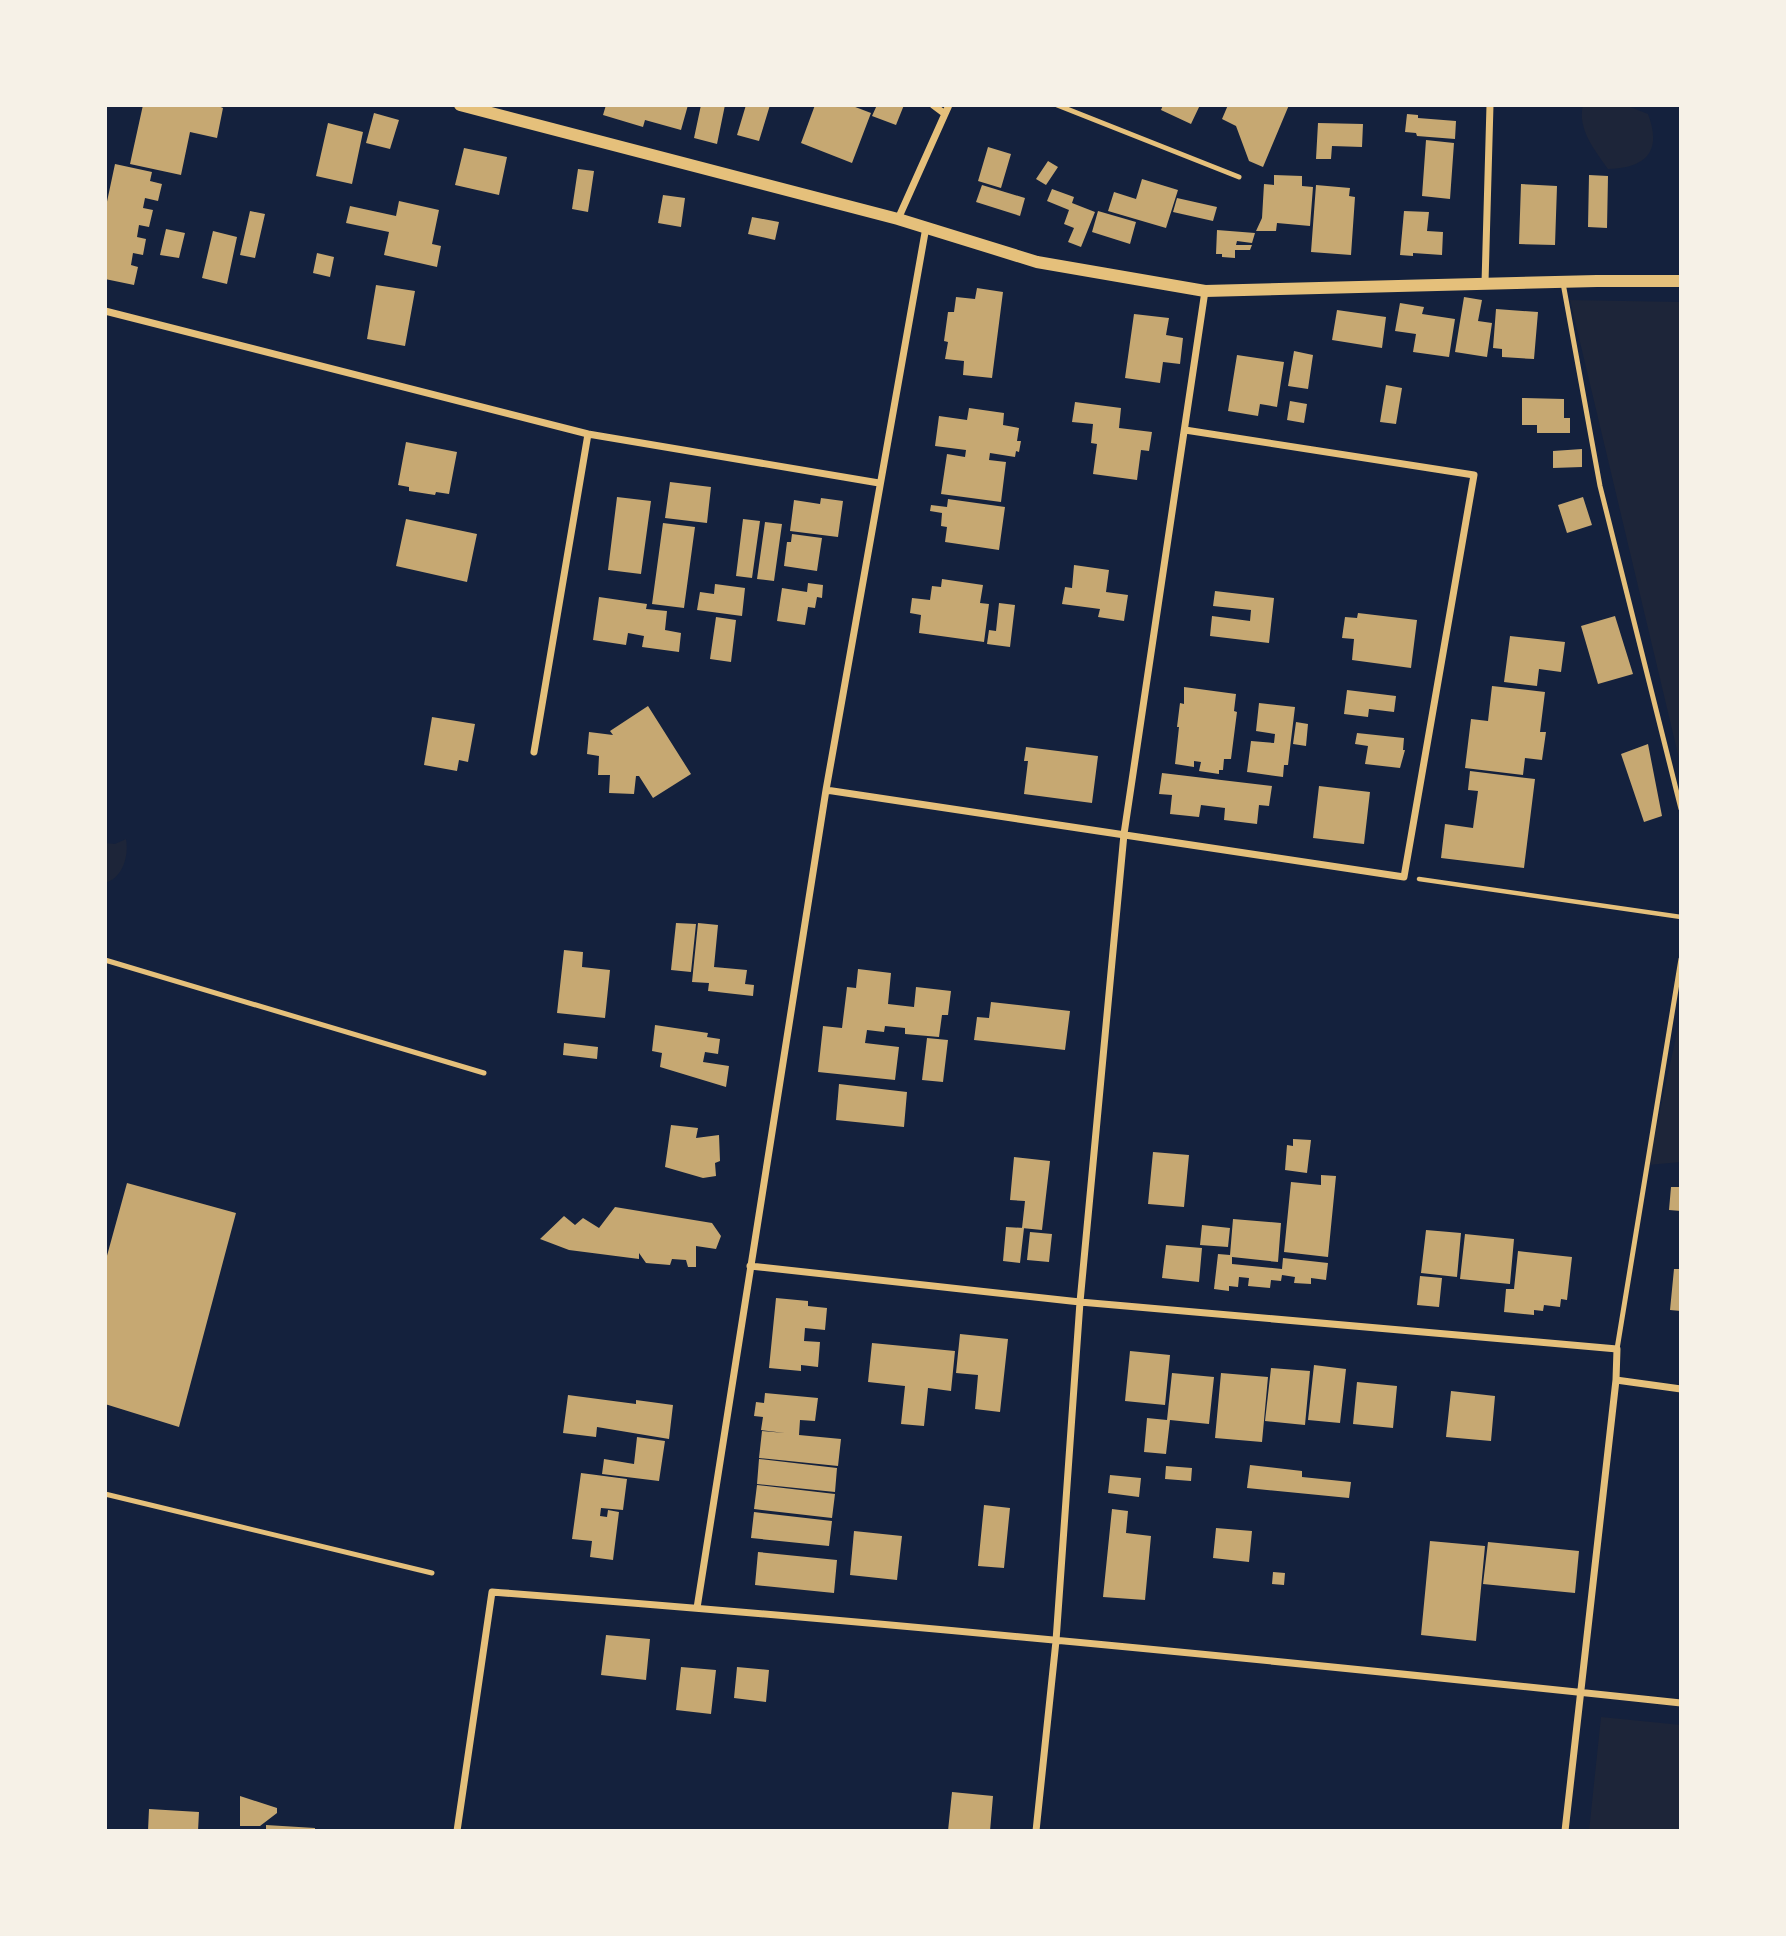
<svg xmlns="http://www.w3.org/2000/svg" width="1786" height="1936" viewBox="0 0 1786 1936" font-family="'PT Sans',sans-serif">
<rect width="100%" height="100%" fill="#14213d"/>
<path fill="#1d2539" d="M1583 105H1625L1648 114C1662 151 1647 168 1608 169 1595 150 1577 129 1583 105Z
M1570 300 1681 302V767Z
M126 839C129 856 123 878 105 883V843L115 844Z
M1681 1014V1162L1648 1165Z
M1601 1717 1681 1725V1831H1589Z"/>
<path fill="#c6a872" d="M143 105H216L223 108 217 138 190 132 181 175 130 164Z
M606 105H688L681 130 645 120 643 127 603 115Z
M701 105H725L717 144 694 138Z
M746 105H770L759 141 737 135Z
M815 105H850L871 113 852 163 801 143Z
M877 105H904L896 125 872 116Z
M1163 105H1200L1191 124 1161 110Z
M1228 105H1289L1263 167 1249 161 1236 126 1222 119Z
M374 113 399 120 390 149 366 143Z
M1407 114 1418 115V118L1456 121 1455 139 1417 136 1416 133 1405 132Z
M328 123 363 132 352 184 316 176Z
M1318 123 1363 124 1362 147 1332 146 1331 159H1316Z
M1426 140 1454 143 1450 199 1422 196Z
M988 147 1011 154 1001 188 978 181Z
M464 148 507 157 499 195 455 185Z
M1048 161 1058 167 1046 185 1036 179Z
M115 164 152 172 150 181 162 184 158 201 145 198 143 208 153 210 149 227 139 225 137 237 146 239 143 255 133 253 131 265 138 267 134 285 105 279V211Z
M578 169 594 171 588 212 572 209Z
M1274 175 1302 176V186L1313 187 1310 226 1277 223 1276 231H1256L1262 218 1264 184 1274 185Z
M1589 175 1608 176 1607 228 1588 227Z
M1142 179 1178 190 1166 228 1108 211 1114 192 1136 199Z
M1521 184 1557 186 1555 245 1519 244Z
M982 185 1025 198 1020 216 976 202Z
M1316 185 1350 188 1349 196 1355 197 1351 255 1311 252Z
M1052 189 1074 197 1072 203 1095 212 1081 247 1068 242 1074 228 1064 224 1069 210 1047 201Z
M663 195 685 198 681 227 658 223Z
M1177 198 1217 207 1213 221 1173 212Z
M399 201 439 210 432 244 441 246 437 267 384 255 389 232 346 223 350 206 396 216Z
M250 211 265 214 255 258 240 255Z
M1098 211 1136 222 1130 244 1092 232Z
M1404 211 1429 212 1427 231 1443 232 1442 255 1413 253V256L1400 255Z
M752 217 779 222 775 240 748 234Z
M166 229 185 233 179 258 160 255Z
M1217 230 1255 233 1252 243 1237 241 1236 245H1252L1250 250H1235V258L1222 257V254H1216Z
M213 231 237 237 227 284 202 278Z
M317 253 334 257 330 277 313 273Z
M376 285 415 291 405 346 367 339Z
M977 288 1003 292 992 378 963 375 964 361 945 359 948 342 944 341 948 312H954L956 297 975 299Z
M1464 297 1482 300 1478 321 1492 323 1487 357 1455 352Z
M1400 303 1424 307 1422 314 1455 319 1449 357 1413 352 1416 334 1395 331Z
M1496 309 1538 312 1534 359 1502 357V349L1493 348Z
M1337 310 1386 317 1382 348 1332 340Z
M1134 314 1169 318 1166 335 1183 338 1180 364 1163 362 1160 383 1125 378Z
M1294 351 1313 355 1308 389 1288 386Z
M1237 355 1284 362 1277 407 1260 404 1258 416 1228 411Z
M1386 385 1402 388 1396 424 1380 422Z
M1522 398 1564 399V418H1570V433H1537V425H1522Z
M1290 401 1307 404 1304 423 1287 420Z
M1075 402 1121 408 1119 428 1152 432 1149 451 1141 450 1137 480 1093 474 1097 444 1091 443 1093 424 1072 422Z
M969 408 1004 413 1003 425 1019 428 1017 441H1021L1019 452 1016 451 1015 457 990 453 989 460 1006 462 1001 502 941 494 947 454 965 457 966 450 935 446 939 416 967 420Z
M406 442 457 452 449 494 436 492 435 495 409 491V487L398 485Z
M1582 449V467L1553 468V451Z
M670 482 711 487 707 523 665 518Z
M617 497 651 501 641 574 608 570Z
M1583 497 1592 525 1567 533 1558 505Z
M821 498 843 501 838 537 790 531 794 500 820 504Z
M948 499 1005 507 999 550 945 542 947 527 941 526 942 513 930 511 931 505 947 507Z
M406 519 477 534 467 582 396 566Z
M743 519 760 521 752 578 736 576Z
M765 522 782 524 774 581 757 579Z
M663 523 695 527 684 608 652 604Z
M792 534 822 538 817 571 784 566 787 542H791Z
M1074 565 1109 570 1106 592 1128 595 1124 621 1098 617 1100 609 1062 604 1065 587 1072 588Z
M942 579 983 585 980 603 989 604 984 642 919 633 921 615 910 613 912 598 930 600 932 586 941 587Z
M808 583 823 585 822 598 817 597 815 608 808 607 805 625 777 621 782 588 807 592Z
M715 584 745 588 742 616 697 610 700 592 714 594Z
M1215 591 1274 598 1269 643 1210 636 1212 616 1250 621 1251 610 1213 606Z
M599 597 647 604 646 609 667 611 665 630 681 633 679 652 642 647 644 636 628 633 626 645 593 640Z
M999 603 1015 605 1010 647 987 644 989 630 996 631Z
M1358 613 1417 620 1411 668 1352 660 1354 639 1342 638 1345 617 1357 618Z
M1615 616 1633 674 1598 684 1581 626Z
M716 617 736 620 731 662 710 659Z
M1510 636 1565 642 1561 672 1539 669 1537 686 1504 682Z
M1492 686 1545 692 1540 732H1546L1542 760 1525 758 1523 775 1465 768 1471 719 1488 721Z
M1184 687 1236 694 1234 711 1237 712 1231 759H1224L1223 770H1219V774L1199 771 1201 762 1194 761V767L1175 764 1179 727H1177L1180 703 1184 704Z
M1347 690 1396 696 1394 712 1369 709 1368 717 1344 714Z
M1259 703 1295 707 1288 765H1284L1283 777 1247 772 1251 741 1274 743 1275 734 1256 731Z
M648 706 691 774 653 798 639 776H636L634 794 609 793 610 775H598L599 756 587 754 589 732 613 735 610 731Z
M432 717 475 724 468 762 459 760 457 771 424 765Z
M1296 722 1308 724 1306 746 1293 744Z
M1357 733 1404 738 1403 750H1405L1400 768 1365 764 1368 746 1355 744Z
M1648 744 1662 816 1644 822 1621 754Z
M1026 747 1098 756 1092 803 1024 794 1028 761H1024Z
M1470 771 1535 779 1524 868 1441 858 1445 824 1473 828 1478 791 1468 790Z
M1162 773 1272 786 1269 806 1259 805 1257 824 1224 820 1225 808 1201 805 1199 817 1170 814 1172 795 1159 794Z
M1319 786 1370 792 1364 844 1313 838Z
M676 923 696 924 691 972 671 970Z
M698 923 718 925 714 967 747 970 745 984 754 985 753 996 708 991 709 983 692 982Z
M564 950 583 952 582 967 610 970 605 1018 557 1013Z
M858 969 891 973 888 1004 914 1007 916 987 951 991 948 1015H942L939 1037 905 1034V1028L885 1026 884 1032 867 1030 865 1043 899 1047 895 1080 818 1072 823 1026 842 1028 847 987 856 988Z
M991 1002 1070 1011 1065 1050 974 1040 977 1017 989 1018Z
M655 1025 708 1033 707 1037 720 1039 718 1054 705 1052 703 1062 729 1066 726 1087 660 1067 662 1053 652 1051Z
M927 1038 948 1040 943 1082 922 1080Z
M564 1043 598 1047 597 1059 563 1055Z
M839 1084 907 1092 904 1127 836 1120Z
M671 1125 698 1128 696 1138 719 1135 720 1161 715 1163 716 1176 703 1178 665 1167Z
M1293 1139 1311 1140 1307 1173 1285 1170 1287 1145 1293 1146Z
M1153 1152 1189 1155 1184 1207 1148 1204Z
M1014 1157 1050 1161 1042 1230 1022 1228 1025 1201 1010 1200Z
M1321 1175 1336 1176 1328 1257 1284 1252 1291 1182 1321 1185Z
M127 1183 236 1213 179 1427 105 1404V1263Z
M1671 1187H1681V1211L1669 1210Z
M615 1207 712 1223 721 1236 716 1249 696 1246V1267H688L686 1260 672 1259 670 1265 646 1263 639 1253V1259L569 1250 540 1239 564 1216 575 1225 583 1218 599 1228Z
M1233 1219 1281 1223 1278 1262 1232 1257V1264L1282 1269 1283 1258 1328 1263 1326 1280 1311 1278V1284L1294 1283 1295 1277 1282 1275 1281 1281 1271 1280 1270 1288 1248 1286 1249 1278 1239 1277 1238 1287 1229 1286V1291L1214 1289 1218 1254 1230 1255Z
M1202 1225 1230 1228 1228 1247 1200 1245Z
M1006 1227 1024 1228 1020 1263 1003 1261Z
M1426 1230 1461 1233 1457 1277 1421 1273Z
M1030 1232 1052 1234 1049 1262 1027 1260Z
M1465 1234 1514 1239 1510 1284 1460 1279Z
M1166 1245 1202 1248 1199 1282 1162 1278Z
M1518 1251 1572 1257 1567 1300 1561 1299 1560 1307 1544 1305 1543 1311 1534 1310V1315L1504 1312 1506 1289H1514Z
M1674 1269H1681V1311L1670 1310Z
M1420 1276 1442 1278 1439 1307 1417 1305Z
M776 1298 808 1301V1306L827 1308 825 1330 805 1328 804 1341 820 1342 818 1367 801 1365V1371L769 1368Z
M960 1334 1008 1339 1000 1412 975 1409 978 1375 956 1373Z
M872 1343 955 1351 951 1391 928 1388 924 1426 901 1424 905 1386 868 1382Z
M1130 1351 1170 1355 1165 1405 1125 1401Z
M1314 1365 1346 1369 1340 1423 1308 1420Z
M1271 1368 1310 1371 1305 1425 1265 1421Z
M1172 1373 1214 1377 1209 1424 1170 1420 1166 1454 1144 1452 1147 1418 1167 1420Z
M1221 1373 1268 1377 1262 1442 1215 1438Z
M1357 1382 1397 1386 1393 1428 1353 1424Z
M1451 1391 1495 1396 1491 1441 1446 1437Z
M765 1393 818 1398 815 1421 800 1420 799 1435 841 1439 838 1466 759 1458 762 1431 785 1433 761 1430 763 1417 754 1416 756 1402 764 1403Z
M568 1395 636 1404V1400L673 1405 669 1439 597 1427 596 1437 563 1433Z
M637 1437 665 1441 659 1481 602 1474 604 1459 634 1464Z
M759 1459 837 1468 835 1492 757 1484Z
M1250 1465 1302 1471V1477L1351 1482 1349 1498 1247 1488Z
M1166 1466 1192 1468 1191 1481 1165 1479Z
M581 1473 627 1479 623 1510 601 1508 600 1516 607 1517 608 1510 619 1512 613 1560 590 1557 592 1541 572 1539Z
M1110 1475 1141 1478 1139 1497 1108 1493Z
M757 1485 835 1494 832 1518 754 1509Z
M984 1505 1010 1508 1004 1568 978 1566Z
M1112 1509 1128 1511 1126 1533 1151 1536 1145 1600 1103 1597Z
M754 1512 832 1521 829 1546 751 1538Z
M1216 1528 1252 1531 1249 1562 1213 1558Z
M854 1531 902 1536 897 1580 850 1575Z
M1430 1541 1485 1546 1476 1641 1421 1635Z
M1488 1542 1579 1551 1575 1593 1483 1584Z
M758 1552 837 1560 834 1593 755 1585Z
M1273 1572 1285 1573 1284 1585 1272 1584Z
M606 1635 650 1639 646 1680 601 1675Z
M681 1667 716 1670 711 1714 676 1710Z
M737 1667 769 1670 766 1702 734 1698Z
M952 1792 993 1796 990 1831H948Z
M240 1796 277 1808V1813L260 1826H240Z
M149 1809 199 1812 198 1831H148Z
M266 1825 315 1828V1831H266Z"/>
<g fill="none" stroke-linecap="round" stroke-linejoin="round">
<path stroke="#e5c07b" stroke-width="4.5" d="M1419 879 1681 917"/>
<path stroke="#e5c07b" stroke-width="5" d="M1057 105 1239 177
M1563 283 1600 486 1681 809
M105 960 484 1073
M1617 1349 1681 959
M105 1494 432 1573"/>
<path stroke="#e5c07b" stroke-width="7" d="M933 105 945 114
M898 219 949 105
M1485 283 1490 105
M105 311 588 434 879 483
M534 752 588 434
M826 790 1404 877 1474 475 1185 430
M750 1266 1080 1302 1617 1349 1616 1380 1565 1831
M1616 1380 1681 1389
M697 1608 826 790 926 227
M457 1831 492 1592C889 1622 1285 1661 1681 1703
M1036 1831 1056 1641 1080 1302 1124 834 1205 291"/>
<path stroke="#e5c07b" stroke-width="12" d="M460 105 898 219 1037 262 1205 291 1597 281H1681"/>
</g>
<rect width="1786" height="1936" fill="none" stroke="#f6f1e7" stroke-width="214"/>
</svg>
